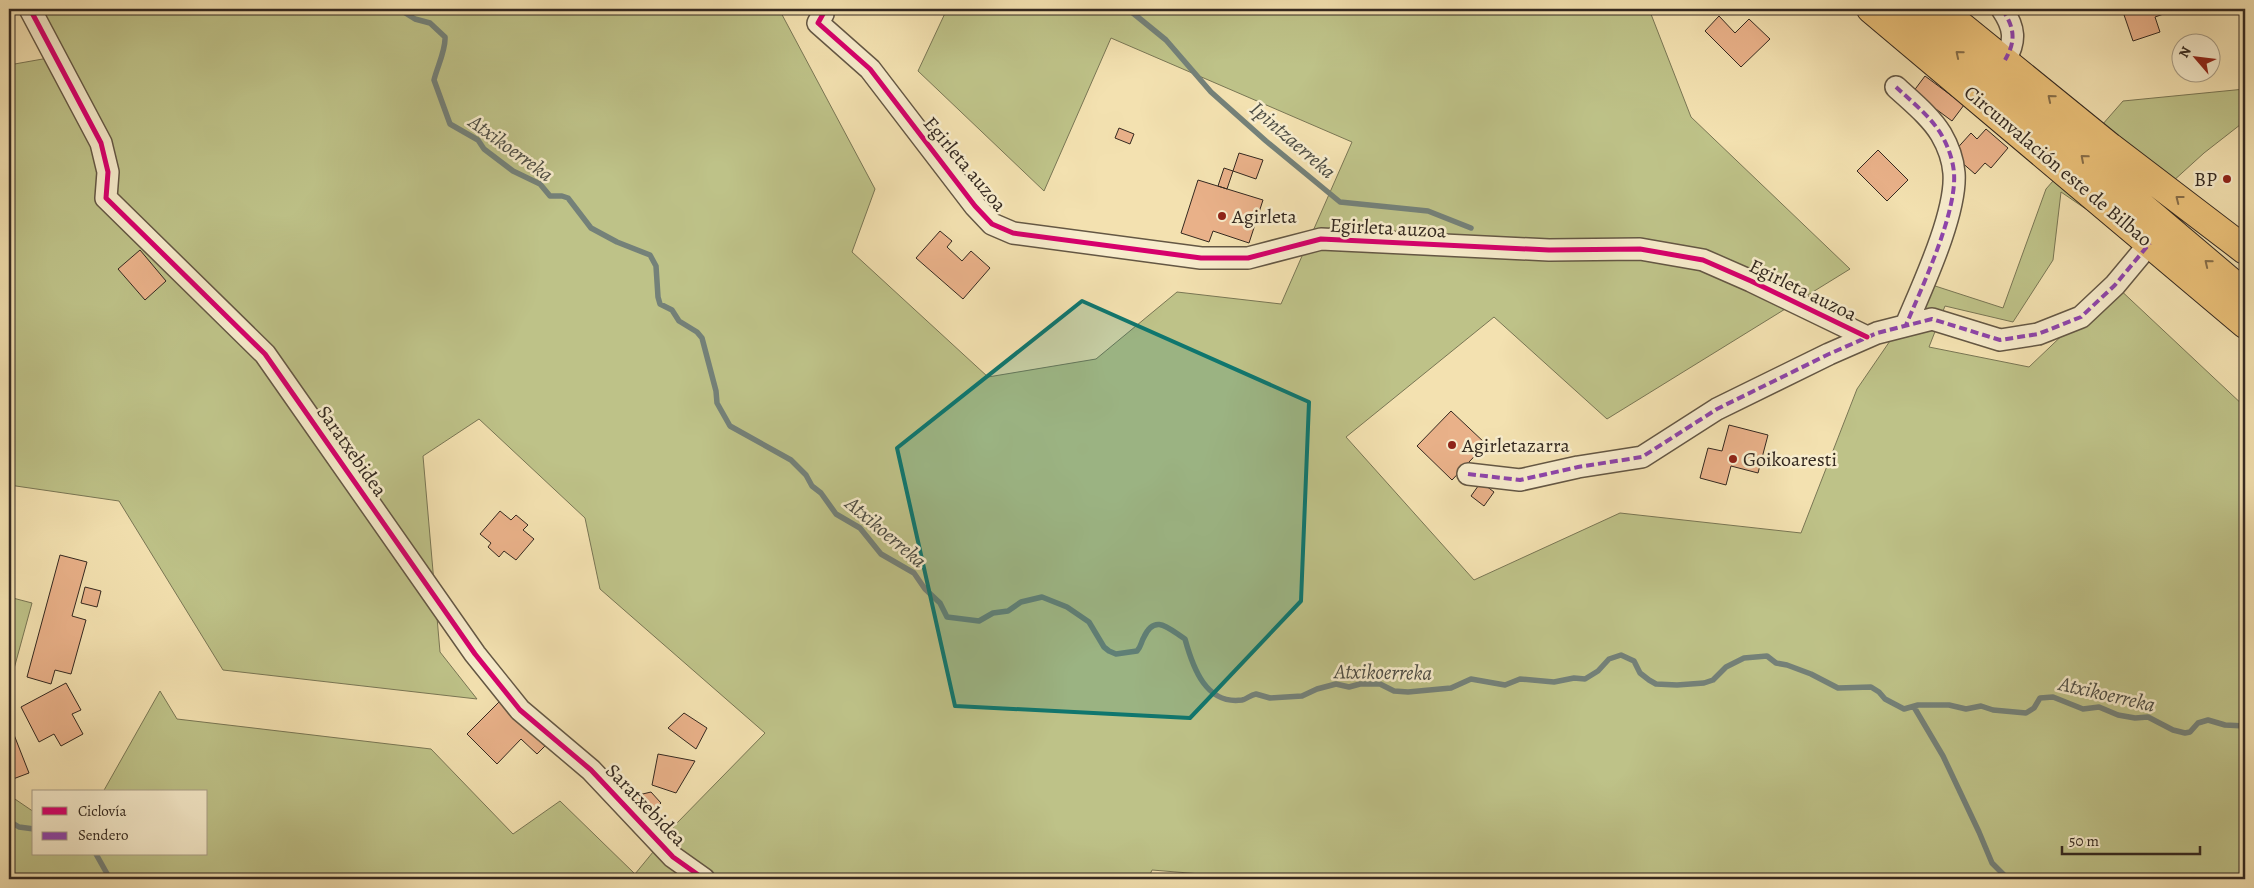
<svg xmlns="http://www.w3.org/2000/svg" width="2254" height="888" viewBox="0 0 2254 888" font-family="Alegreya,serif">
<rect width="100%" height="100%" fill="#f3e1b0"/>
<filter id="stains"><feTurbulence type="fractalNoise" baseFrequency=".004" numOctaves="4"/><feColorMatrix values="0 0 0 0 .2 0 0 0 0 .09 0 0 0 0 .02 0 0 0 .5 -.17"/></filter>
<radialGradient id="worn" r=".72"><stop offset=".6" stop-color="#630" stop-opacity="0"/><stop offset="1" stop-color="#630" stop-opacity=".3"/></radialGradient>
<path fill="#bec288" stroke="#797654" d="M34 9H779L875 189 852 252 988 377 1096 359 1177 292 1281 304 1352 142 1111 38 1044 191 918 71 947 9H1649L1691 117 1850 269 1607 419 1494 317 1346 437 1474 580 1620 513 1801 533 1857 389 1929 284 2003 308 2046 189 2123 101 2245 89V121L2204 153 2118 231 2061 192 2053 260 2013 322 1945 306 1929 347 2029 367 2115 285 2245 407V879H1262L1152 870 1148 879H9V795L34 812V854H206V792H103L160 691 177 719 431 749 513 834 560 801 635 874 676 824 765 733 600 589 585 518 479 419 423 456 440 652 477 699 223 670 119 501 9 485V65L54 57Z
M9 597 32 603 9 687Z"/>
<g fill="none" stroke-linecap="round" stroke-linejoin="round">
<path stroke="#748179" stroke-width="5.5" d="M399 9 415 19 430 23 445 37C446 50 437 67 434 80L450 124 478 140 484 149 513 171 540 184 550 196H562L568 198 591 228 617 242 650 255 656 266 658 297 660 304 672 310 679 321 697 332 702 338 716 391 717 403 730 426 791 460 806 475 812 486 821 493 836 514 860 528 881 554 914 573 925 589 940 603 947 617 979 621 993 613 1008 611 1021 602 1042 597 1067 607 1089 622 1104 647 1109 651 1116 654 1137 651C1141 647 1141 642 1144 637 1155 613 1169 629 1185 639 1193 668 1206 705 1242 700 1247 699 1250 695 1256 694L1270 698 1302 696 1317 689 1336 684 1349 687 1360 684H1380L1394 691 1408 692 1451 688 1471 679 1505 685 1520 679 1554 682 1574 678 1585 679 1598 671 1609 659 1621 655 1634 661 1640 673 1649 680 1656 684 1677 685 1704 683 1713 680 1726 667 1744 658 1767 656 1776 663 1787 665 1811 674 1838 688 1871 687 1879 692 1885 699 1904 709 1918 705H1949L1966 709 1981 706 1993 710 2026 713 2034 708 2040 698 2053 697 2083 709 2099 707 2118 715 2135 718 2148 717 2173 730 2185 733 2190 732 2198 723 2208 720 2225 725 2245 726
M1128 9 1166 40 1211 92 1266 141 1340 202 1428 211 1471 228
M1914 707 1943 756 1979 832 1992 863 2008 879
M9 821 19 827 34 829
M96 854 110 879"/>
</g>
<path fill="#e9b189" stroke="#342920" d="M2122 9H2172V11L2155 17 2160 32 2133 41Z
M1719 16 1735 33 1749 19 1770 39 1741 67 1705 31Z
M1925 76 1964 105 1952 121 1913 92Z
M1119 128 1134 134 1130 144 1115 138Z
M1986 129 2008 148 1991 168 1985 163 1975 174 1952 154 1971 133 1977 139Z
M1878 150 1908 180 1887 201 1857 171Z
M1239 153 1263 160 1256 179 1233 171Z
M1224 168 1233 171 1227 189 1218 186Z
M1198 180 1263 200 1249 243 1213 231 1209 242 1181 233Z
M940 231 952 241 947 247 962 261 971 251 990 268 963 299 916 258Z
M140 250 166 281 145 300 118 269Z
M1451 411 1486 444 1452 480 1417 446Z
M1729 425 1768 435 1758 473 1731 466 1726 485 1700 478 1708 448 1722 451Z
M1481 482 1494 492 1484 506 1471 496Z
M500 511 511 520 516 515 528 525 523 530 534 539 516 560 504 551 499 557 488 547 491 543 480 534Z
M60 555 87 562 72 616 86 620 71 674 55 670 51 684 27 677Z
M85 587 101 591 97 607 81 603Z
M66 683 81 710 72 714 83 734 61 746 54 734 39 742 21 707Z
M502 699 547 744 537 754 521 739 497 764 467 734Z
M684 713 707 728 696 749 668 728Z
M9 722 29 773 13 779 9 769Z
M658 754 695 761 676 793 652 785Z
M651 792 661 803 645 819 626 798Z"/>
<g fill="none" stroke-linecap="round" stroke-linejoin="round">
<g stroke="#645744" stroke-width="24">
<path id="street" d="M30 9 101 143 108 172 106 198 265 354 475 654 520 710 591 770 673 857 704 879
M2002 9C2015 28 2016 41 2005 60
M823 14 818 23 870 69 975 206 992 224 1013 233 1201 258H1248L1321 239 1549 250 1640 249 1703 260 1751 281 1867 337
M1896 87C1911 101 1930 116 1941 134 1948 146 1953 160 1954 173 1957 213 1922 287 1906 325
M1468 474 1520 480 1578 467 1642 457 1717 409 1829 354 1877 333 1932 319 2000 340 2038 334 2081 317 2115 285 2150 243"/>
</g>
<g stroke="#342920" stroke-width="30">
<path id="primary" d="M1871 9 2245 324
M1904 9 2041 121 2245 294
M1940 9 2110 147 2245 250"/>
</g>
<use href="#street" stroke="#f7eccc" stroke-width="21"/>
<use href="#primary" stroke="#eac078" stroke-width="28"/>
<path stroke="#8e44ad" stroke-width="4" stroke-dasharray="8 4" stroke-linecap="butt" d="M2002 9C2015 28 2016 41 2005 60
M1896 87C1911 101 1930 116 1941 134 1948 146 1953 160 1954 173 1957 213 1922 287 1906 325
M1468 474 1520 480 1578 467 1642 457 1717 409 1829 354 1877 333 1932 319 2000 340 2038 334 2081 317 2115 285 2150 243"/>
<g stroke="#f7eccc" stroke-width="8">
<path id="cycleway" d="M30 9 101 143 108 172 106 198 265 354 475 654 520 710 591 770 673 857 704 879
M823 14 818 23 870 69 975 206 992 224 1013 233 1201 258H1248L1321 239 1549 250 1640 249 1703 260 1751 281 1867 337"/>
</g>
<use href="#cycleway" stroke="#d6006c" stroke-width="5"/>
</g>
<defs><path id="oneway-chevron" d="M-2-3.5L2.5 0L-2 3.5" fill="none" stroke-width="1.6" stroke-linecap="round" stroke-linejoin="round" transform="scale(1.25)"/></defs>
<g stroke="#866d48">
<use href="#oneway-chevron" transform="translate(1959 54) rotate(-140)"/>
<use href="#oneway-chevron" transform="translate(2051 98) rotate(-140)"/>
<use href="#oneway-chevron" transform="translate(2084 158) rotate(-139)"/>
<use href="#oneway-chevron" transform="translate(2179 199) rotate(-142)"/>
<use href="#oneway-chevron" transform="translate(2208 263) rotate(-141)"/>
</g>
<path fill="#0f766e" fill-opacity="0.2" stroke="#0f766e" stroke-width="4" stroke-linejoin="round" d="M1082 301 1309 402 1301 601 1190 718 955 706 897 448Z"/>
<g fill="#8f2418" stroke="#f7eccc" stroke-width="2">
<circle cx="2227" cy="179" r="5"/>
<circle cx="1222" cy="216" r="5"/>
<circle cx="1452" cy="445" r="5"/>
<circle cx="1733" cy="459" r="5"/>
</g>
<g text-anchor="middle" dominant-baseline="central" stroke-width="5" stroke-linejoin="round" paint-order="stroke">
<g font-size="20" fill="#342920" stroke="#f7eccc">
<text transform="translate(965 164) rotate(50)">Egirleta auzoa</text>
<text transform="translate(2058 166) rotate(40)">Circunvalación este de Bilbao</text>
<text transform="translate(1388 228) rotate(3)">Egirleta auzoa</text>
<text transform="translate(1803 290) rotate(26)">Egirleta auzoa</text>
<text transform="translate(352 451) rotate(55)">Saratxebidea</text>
<text transform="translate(646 805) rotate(46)">Saratxebidea</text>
</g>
<g font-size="20" fill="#342920" stroke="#f7eccc" text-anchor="start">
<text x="2217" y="179" text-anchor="end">BP</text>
<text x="1232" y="216">Agirleta</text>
<text x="1462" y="445">Agirletazarra</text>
<text x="1743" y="459">Goikoaresti</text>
</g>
<g font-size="21" font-style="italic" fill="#4e4e45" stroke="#f7eccc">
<text transform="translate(1293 140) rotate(41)">Ipintzaerreka</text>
<text transform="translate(511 148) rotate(36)">Atxikoerreka</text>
<text transform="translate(886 532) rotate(40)">Atxikoerreka</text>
<text transform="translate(1383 672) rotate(1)">Atxikoerreka</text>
<text transform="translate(2107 694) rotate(13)">Atxikoerreka</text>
</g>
</g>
<rect width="2254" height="888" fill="none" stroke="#f3e1b0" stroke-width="30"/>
<rect x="10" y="10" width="2234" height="868" fill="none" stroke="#342920" stroke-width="2.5"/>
<rect x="15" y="15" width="2224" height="858" fill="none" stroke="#342920"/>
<rect x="32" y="790" width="175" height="65" fill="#f7eccc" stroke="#a99e87"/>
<rect x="42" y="807" width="25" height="8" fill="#d6006c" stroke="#a99e87"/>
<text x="78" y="816" font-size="15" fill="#342920">Ciclovía</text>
<rect x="42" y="832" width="25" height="8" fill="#8e44ad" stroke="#a99e87"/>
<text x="78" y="840" font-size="15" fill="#342920">Sendero</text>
<g transform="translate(2196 58) rotate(298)"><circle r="24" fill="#f7eccc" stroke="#a99e87"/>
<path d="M0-4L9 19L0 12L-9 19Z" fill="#8f2418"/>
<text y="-8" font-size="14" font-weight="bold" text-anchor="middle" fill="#342920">N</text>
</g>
<path d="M2062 846v8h138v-8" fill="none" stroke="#342920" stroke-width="2.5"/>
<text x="2069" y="846" font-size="15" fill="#342920" stroke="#f7eccc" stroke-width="4" paint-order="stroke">50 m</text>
<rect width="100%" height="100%" filter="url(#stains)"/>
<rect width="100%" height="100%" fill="url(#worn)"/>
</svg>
